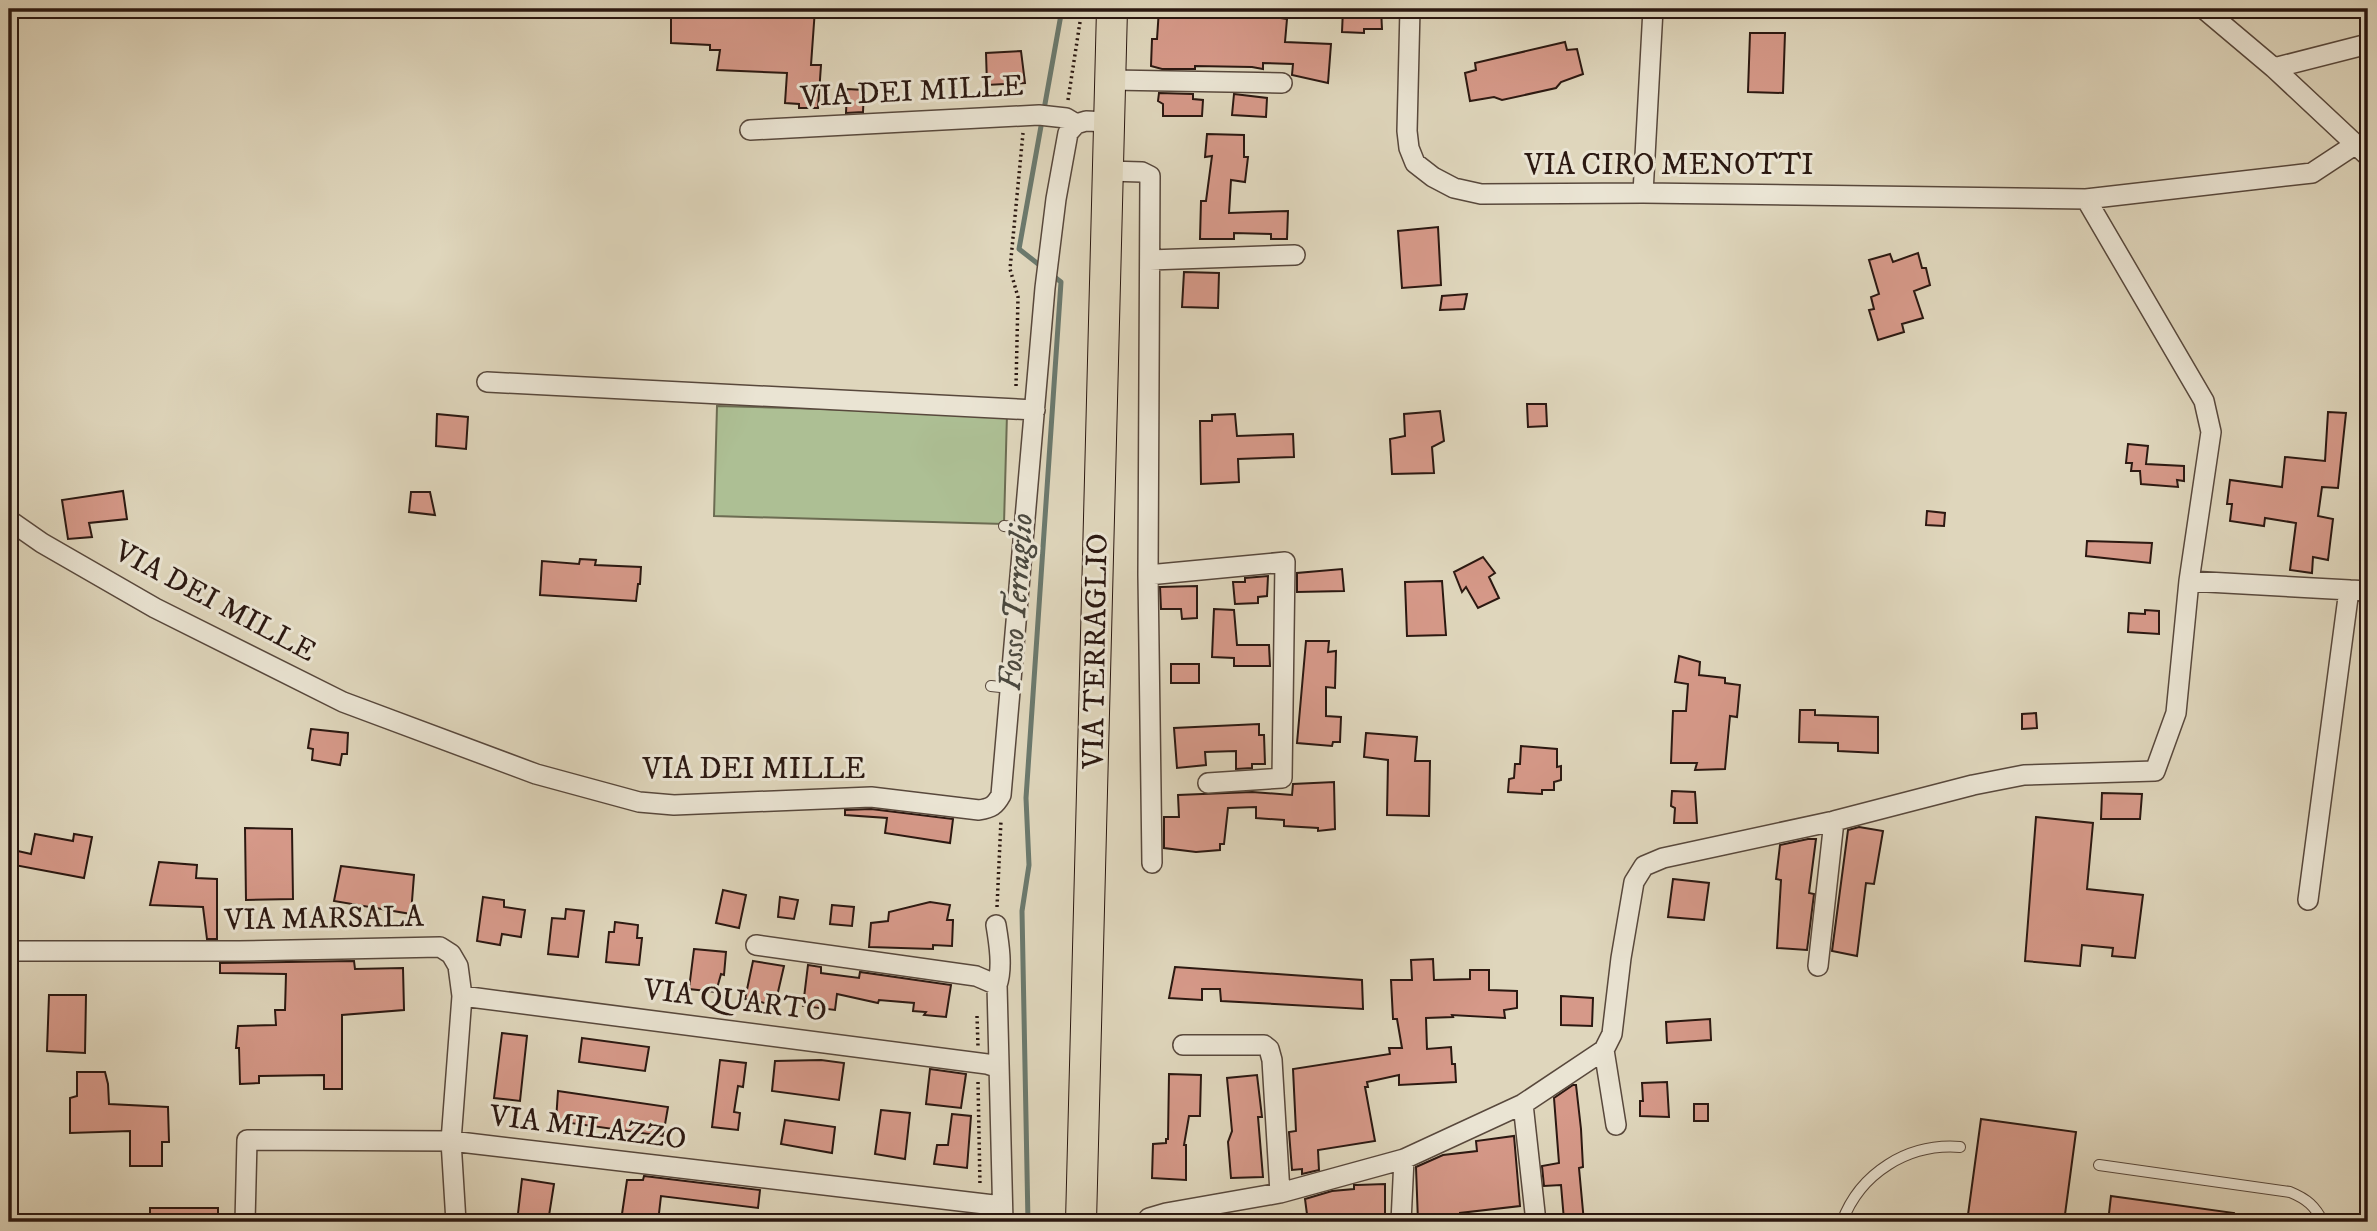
<svg xmlns="http://www.w3.org/2000/svg" width="2377" height="1231" viewBox="0 0 2377 1231" font-family="'IM FELL DW Pica',serif">
<rect width="100%" height="100%" fill="#dfd6bc"/>
<filter id="stains"><feTurbulence type="fractalNoise" baseFrequency=".00286" numOctaves="4"/><feColorMatrix values="0 0 0 0 .2 0 0 0 0 .09 0 0 0 0 .02 0 0 0 .5 -.17"/></filter>
<radialGradient id="worn" r=".72"><stop offset=".6" stop-color="#630" stop-opacity="0"/><stop offset="1" stop-color="#630" stop-opacity=".3"/></radialGradient>
<path fill="#adbf94" stroke="#6c6c52" stroke-width="2" d="M717 406 1007 414 1004 524 714 516Z"/>
<g fill="none" stroke-linecap="round" stroke-linejoin="round">
<path stroke="#6b796d" stroke-width="5" d="M1042 267 1019 249 1062 9
M1028 1222 1022 911 1029 865 1026 798 1061 282 1052 275"/>
</g>
<path fill="#d69989" stroke="#2b1811" stroke-width="2" d="M671 9H815L811 65H821L818 108H799V104L785 103 787 73 717 70 720 50H710V45L671 43Z
M1159 9H1209L1280 14V18L1287 19 1285 42 1331 44 1328 83 1292 75 1293 64 1263 63V69L1252 67 1195 66V69H1162L1151 66 1152 39H1157Z
M1343 9H1381L1382 29H1364V33L1342 32Z
M1750 33H1785L1783 93 1748 92Z
M1565 42 1567 50 1577 49 1583 74 1561 82 1556 88 1502 100 1494 97 1470 101 1465 73 1476 70 1475 63Z
M1021 51 1025 83 987 85 986 53Z
M847 89 864 90 863 112 846 113Z
M1159 93 1193 94V99L1203 100 1202 116H1163V104L1158 101Z
M1234 94 1267 98 1266 117 1232 115Z
M1207 134 1244 135V157H1248L1245 182 1231 180 1229 213 1288 211 1287 239H1271V234L1234 233V239H1200L1201 201H1206L1212 156 1205 157Z
M1438 227 1441 285 1402 288 1398 231Z
M1918 253 1922 268H1926L1930 285 1914 291 1923 318 1902 324 1904 332 1878 340 1869 310 1874 309 1871 297 1879 294 1869 260 1890 254 1893 262Z
M1184 272 1219 273 1218 308 1182 307Z
M1467 294 1464 309 1440 310 1442 296Z
M1527 404H1546L1547 426 1528 427Z
M1440 411 1444 441 1432 447 1434 473 1392 474 1390 439 1405 436 1404 414Z
M2328 412 2346 413 2338 488 2322 487 2318 516 2333 519 2328 560 2313 557 2312 573 2290 570 2296 523 2265 518 2264 526 2230 521 2232 504H2227L2230 480 2282 487 2285 457 2325 461Z
M437 414 468 417 466 449 436 446Z
M1235 414 1237 436 1293 434 1294 457 1238 459 1239 482 1201 484 1200 421H1212V415Z
M2128 444 2148 446 2146 464 2184 466V481L2177 480 2178 487 2141 484 2140 471H2131L2132 463H2126Z
M123 491 127 519 89 523 92 537 68 539 62 500Z
M411 492H430L435 515 409 512Z
M1927 511 1945 513 1944 526 1926 525Z
M2087 541 2152 543 2150 563 2086 556Z
M1483 557 1495 573 1489 577 1499 598 1478 608 1466 587 1462 592 1454 572Z
M580 559 596 560 595 565 641 567 640 584H638L636 601 540 595 542 561 579 564Z
M1342 569 1344 591 1297 592V573Z
M1268 576 1267 596 1258 597V603L1235 604 1233 582H1245V578Z
M1442 581 1446 635 1407 636 1405 582Z
M1197 586V618L1182 619 1181 609H1161L1160 587Z
M1214 609 1234 610 1237 645H1269L1270 666H1234V658L1212 657Z
M2145 610 2159 611V634L2128 632 2129 613 2145 614Z
M1306 641H1329L1328 652 1336 651 1335 688 1326 687V716L1341 717 1340 742H1333L1332 746 1297 743Z
M1679 656 1700 662 1699 675 1725 678V683L1740 685 1737 717 1730 716 1725 769 1695 770 1697 763H1671L1673 711H1686L1688 684 1675 682Z
M1171 664H1199V683H1171Z
M1800 710H1815V715L1878 717V753L1838 751V743L1799 742Z
M2036 713 2037 728 2022 729V714Z
M1259 724V735H1264L1265 764H1252V768L1236 769V751L1205 752 1206 765 1177 768 1174 728Z
M311 729 348 733 347 754H342L340 765 312 760 313 749 308 748Z
M1366 733 1417 737 1415 761H1430L1429 816 1387 815 1388 760 1364 757Z
M1521 746 1557 749V767L1561 766V780L1554 782V790H1542V794L1508 792 1509 779 1514 778 1515 764H1520Z
M1334 782 1335 829 1318 831V828L1284 826V820L1256 818V807L1228 808 1224 844H1220V850L1196 852 1164 848V817H1179L1178 795 1252 792 1292 795 1293 784Z
M1672 791 1695 792 1697 823H1674L1675 808 1671 806Z
M2102 793 2142 794 2140 819H2101Z
M871 809 953 819 950 843 885 833 887 818 845 815V810Z
M2036 817 2093 823 2087 889 2143 895 2135 958 2112 956 2113 948 2082 945 2080 966 2025 961Z
M1859 827 1883 831 1874 884 1866 883 1857 956 1832 951 1848 830Z
M245 828 292 829 293 899 246 900Z
M35 834 73 841 74 834 92 837 84 878 9 864V849L31 854Z
M1808 839H1816L1809 893 1814 894 1807 950 1777 948 1781 880 1776 879 1780 845Z
M159 862 197 865 196 878 217 879V939H207L203 907 150 905Z
M341 866 414 875 411 914 334 901Z
M1673 879 1709 883 1704 920 1668 917Z
M723 890 746 895 739 928 716 923Z
M483 897 504 900V907L525 910 521 937 502 934 500 945 477 941Z
M780 897 798 900 794 919 778 917Z
M930 902 950 905 947 920H953L952 946 933 945V949L869 947 871 923 888 921 889 912Z
M832 905 854 907 852 926 830 924Z
M566 909 584 911 578 957 548 954 552 918 565 919Z
M615 922 638 925 637 938H642L639 965 606 962 609 932H614Z
M694 949 726 952 724 975 721 974 716 992 689 989Z
M1433 959 1434 980 1470 979V970H1489V990L1517 991V1008L1504 1010 1505 1018 1452 1015 1453 1017 1426 1018 1427 1049 1451 1047 1452 1064H1455L1456 1082 1399 1085V1075L1367 1082 1368 1087H1365L1375 1141 1318 1150 1319 1170 1302 1174V1169L1292 1170 1289 1132 1296 1131 1293 1069 1390 1054 1389 1048H1402L1397 1019H1393L1391 980H1412L1411 960Z
M354 961 355 969 403 968 404 1010 342 1015V1089H324V1075L259 1076V1083L240 1084 239 1048H236L238 1026 276 1025 275 1010H285L286 974 220 973V963Z
M753 961 784 966 775 1005 745 999Z
M808 965 821 967V973L859 978 860 972 951 985 946 1017 924 1015 926 1012 913 1011 914 1003 879 1000 878 1003 837 994 835 1010 803 1006Z
M1175 967 1362 980 1363 1009 1221 1001 1220 989H1202V1000L1169 998Z
M49 995H86L85 1053 47 1051Z
M1561 996 1593 998 1592 1026 1561 1025Z
M1710 1019 1711 1040 1667 1043 1666 1022Z
M502 1033 527 1036 520 1101 494 1098Z
M582 1038 649 1047 645 1071 579 1062Z
M720 1060 746 1063 743 1087 738 1086 734 1112 740 1113 738 1130 712 1127Z
M821 1060 844 1063 839 1100 772 1091 775 1061Z
M930 1069 966 1074 961 1108 926 1104Z
M77 1072H105L108 1084 109 1104 168 1107 169 1142H162V1166H130V1131L70 1133V1098L77 1096Z
M1169 1074 1201 1075 1200 1116H1189L1184 1145H1186V1180L1152 1178 1153 1144 1166 1143V1139H1168Z
M1257 1075 1262 1117H1258L1263 1177 1231 1178 1228 1142 1232 1131 1227 1078Z
M1667 1082 1669 1117 1640 1116V1101H1643L1642 1083Z
M1573 1085H1576L1581 1129 1583 1167 1579 1168 1584 1222H1566L1564 1220 1561 1185 1544 1186 1542 1166 1559 1163 1554 1098Z
M558 1091 668 1107 663 1136 556 1121Z
M1694 1104H1708V1121H1694Z
M881 1110 910 1113 905 1159 875 1154Z
M952 1114 971 1116 967 1168 934 1164 937 1145H948Z
M1981 1119 2076 1132 2064 1222H1967Z
M785 1120 835 1127 832 1153 781 1144Z
M1514 1136 1520 1206 1460 1213V1222H1418L1416 1167 1443 1155 1477 1151 1476 1141Z
M644 1176 760 1190 758 1208 661 1196 658 1222H630L622 1214 627 1180H643Z
M522 1179 554 1184 548 1222H517Z
M1385 1184V1222H1308L1305 1199 1332 1191 1354 1189V1185H1357Z
M2111 1196 2234 1213 2233 1222H2108Z
M150 1208H218V1222H150Z"/>
<g fill="none" stroke-linecap="round" stroke-linejoin="round">
<g stroke="#58483c" stroke-width="12">
<path id="service" d="M1004 526 1024 528
M991 686 1010 688
M2099 1165 2290 1192C2307 1199 2315 1206 2323 1222
M1842 1222C1860 1173 1908 1143 1960 1147"/>
</g>
<g stroke="#58483c" stroke-width="22">
<path id="minor" d="M1410 9 1407 131 1409 148 1415 163 1433 177 1454 188 1481 194 1643 193 2086 199 2204 401 2211 432 2189 581
M2204 9 2274 68 2368 156
M2274 68 2368 44
M1111 80 1282 83
M750 130 1039 115 1066 118 1076 124
M1108 171 1142 172 1150 176 1148 575 1152 863
M1643 193 1653 9
M2086 199 2312 173 2356 144
M1150 260 1295 255
M487 382 1035 410
M9 520 42 543 155 608 343 702 536 774 639 802 674 805 871 797 979 810C991 808 995 806 1001 795L1045 288 1056 199 1068 133 1076 124 1086 121 1109 122
M1148 575 1285 562 1282 778 1208 783
M2308 900 2349 590
M996 925C999 943 1003 968 997 985L1003 1222
M756 945 976 976 997 985
M9 951H239L440 947 451 954 458 966 462 996 451 1141 456 1222
M1818 966 1834 821
M462 996 987 1064 999 1068
M1183 1045H1264L1269 1049 1272 1060 1280 1193
M1604 1050 1616 1125
M1523 1104 1536 1222
M245 1222 247 1140 451 1141 1002 1206
M1146 1222 1149 1218 1166 1213 1280 1193 1404 1159 1523 1104 1604 1050 1612 1034 1621 958 1634 882 1644 866 1663 858 1834 821 1973 785 2024 775 2155 771 2176 713 2189 581 2368 591
M1401 1222 1404 1159"/>
</g>
<g stroke="#2b1811" stroke-width="32">
<path id="primary" d="M1081 1222 1112 9"/>
</g>
<path stroke="#2b1811" stroke-width="3.5" stroke-dasharray="2 3.5" stroke-linecap="butt" d="M1068 100 1082 9
M1016 386 1018 297 1010 269 1023 133
M997 907 1001 820
M977 1016 978 1046
M978 1082 980 1186"/>
<use href="#service" stroke="#eae4d3" stroke-width="10"/>
<use href="#minor" stroke="#eae4d3" stroke-width="19"/>
<use href="#primary" stroke="#dfd6bc" stroke-width="30"/>
</g>
<g text-anchor="middle" dominant-baseline="central" stroke-width="6" stroke-linejoin="round" paint-order="stroke">
<g font-size="30" fill="#2b1811" stroke="#eae4d3">
<text transform="translate(912 92) rotate(-3)">VIA DEI MILLE</text>
<text x="1669" y="165">VIA CIRO MENOTTI</text>
<text transform="translate(215 602) rotate(28)">VIA DEI MILLE</text>
<text transform="translate(1096 651) rotate(-89)">VIA TERRAGLIO</text>
<text x="754" y="769">VIA DEI MILLE</text>
<text transform="translate(324 919) rotate(-1)">VIA MARSALA</text>
<text transform="translate(735 1001) rotate(7)">VIA QUARTO</text>
<text transform="translate(588 1128) rotate(7)">VIA MILAZZO</text>
</g>
<g font-size="32" font-style="italic" fill="#4b493f" stroke="#eae4d3">
<text transform="translate(1017 602) rotate(-86)">Fosso Terraglio</text>
</g>
</g>
<rect width="2377" height="1231" fill="none" stroke="#dfd6bc" stroke-width="35"/>
<rect x="10" y="10" width="2356" height="1210" fill="none" stroke="#2b1811" stroke-width="3.5"/>
<rect x="18" y="18" width="2342" height="1196" fill="none" stroke="#2b1811" stroke-width="2"/>
<rect width="100%" height="100%" filter="url(#stains)"/>
<rect width="100%" height="100%" fill="url(#worn)"/>
</svg>
